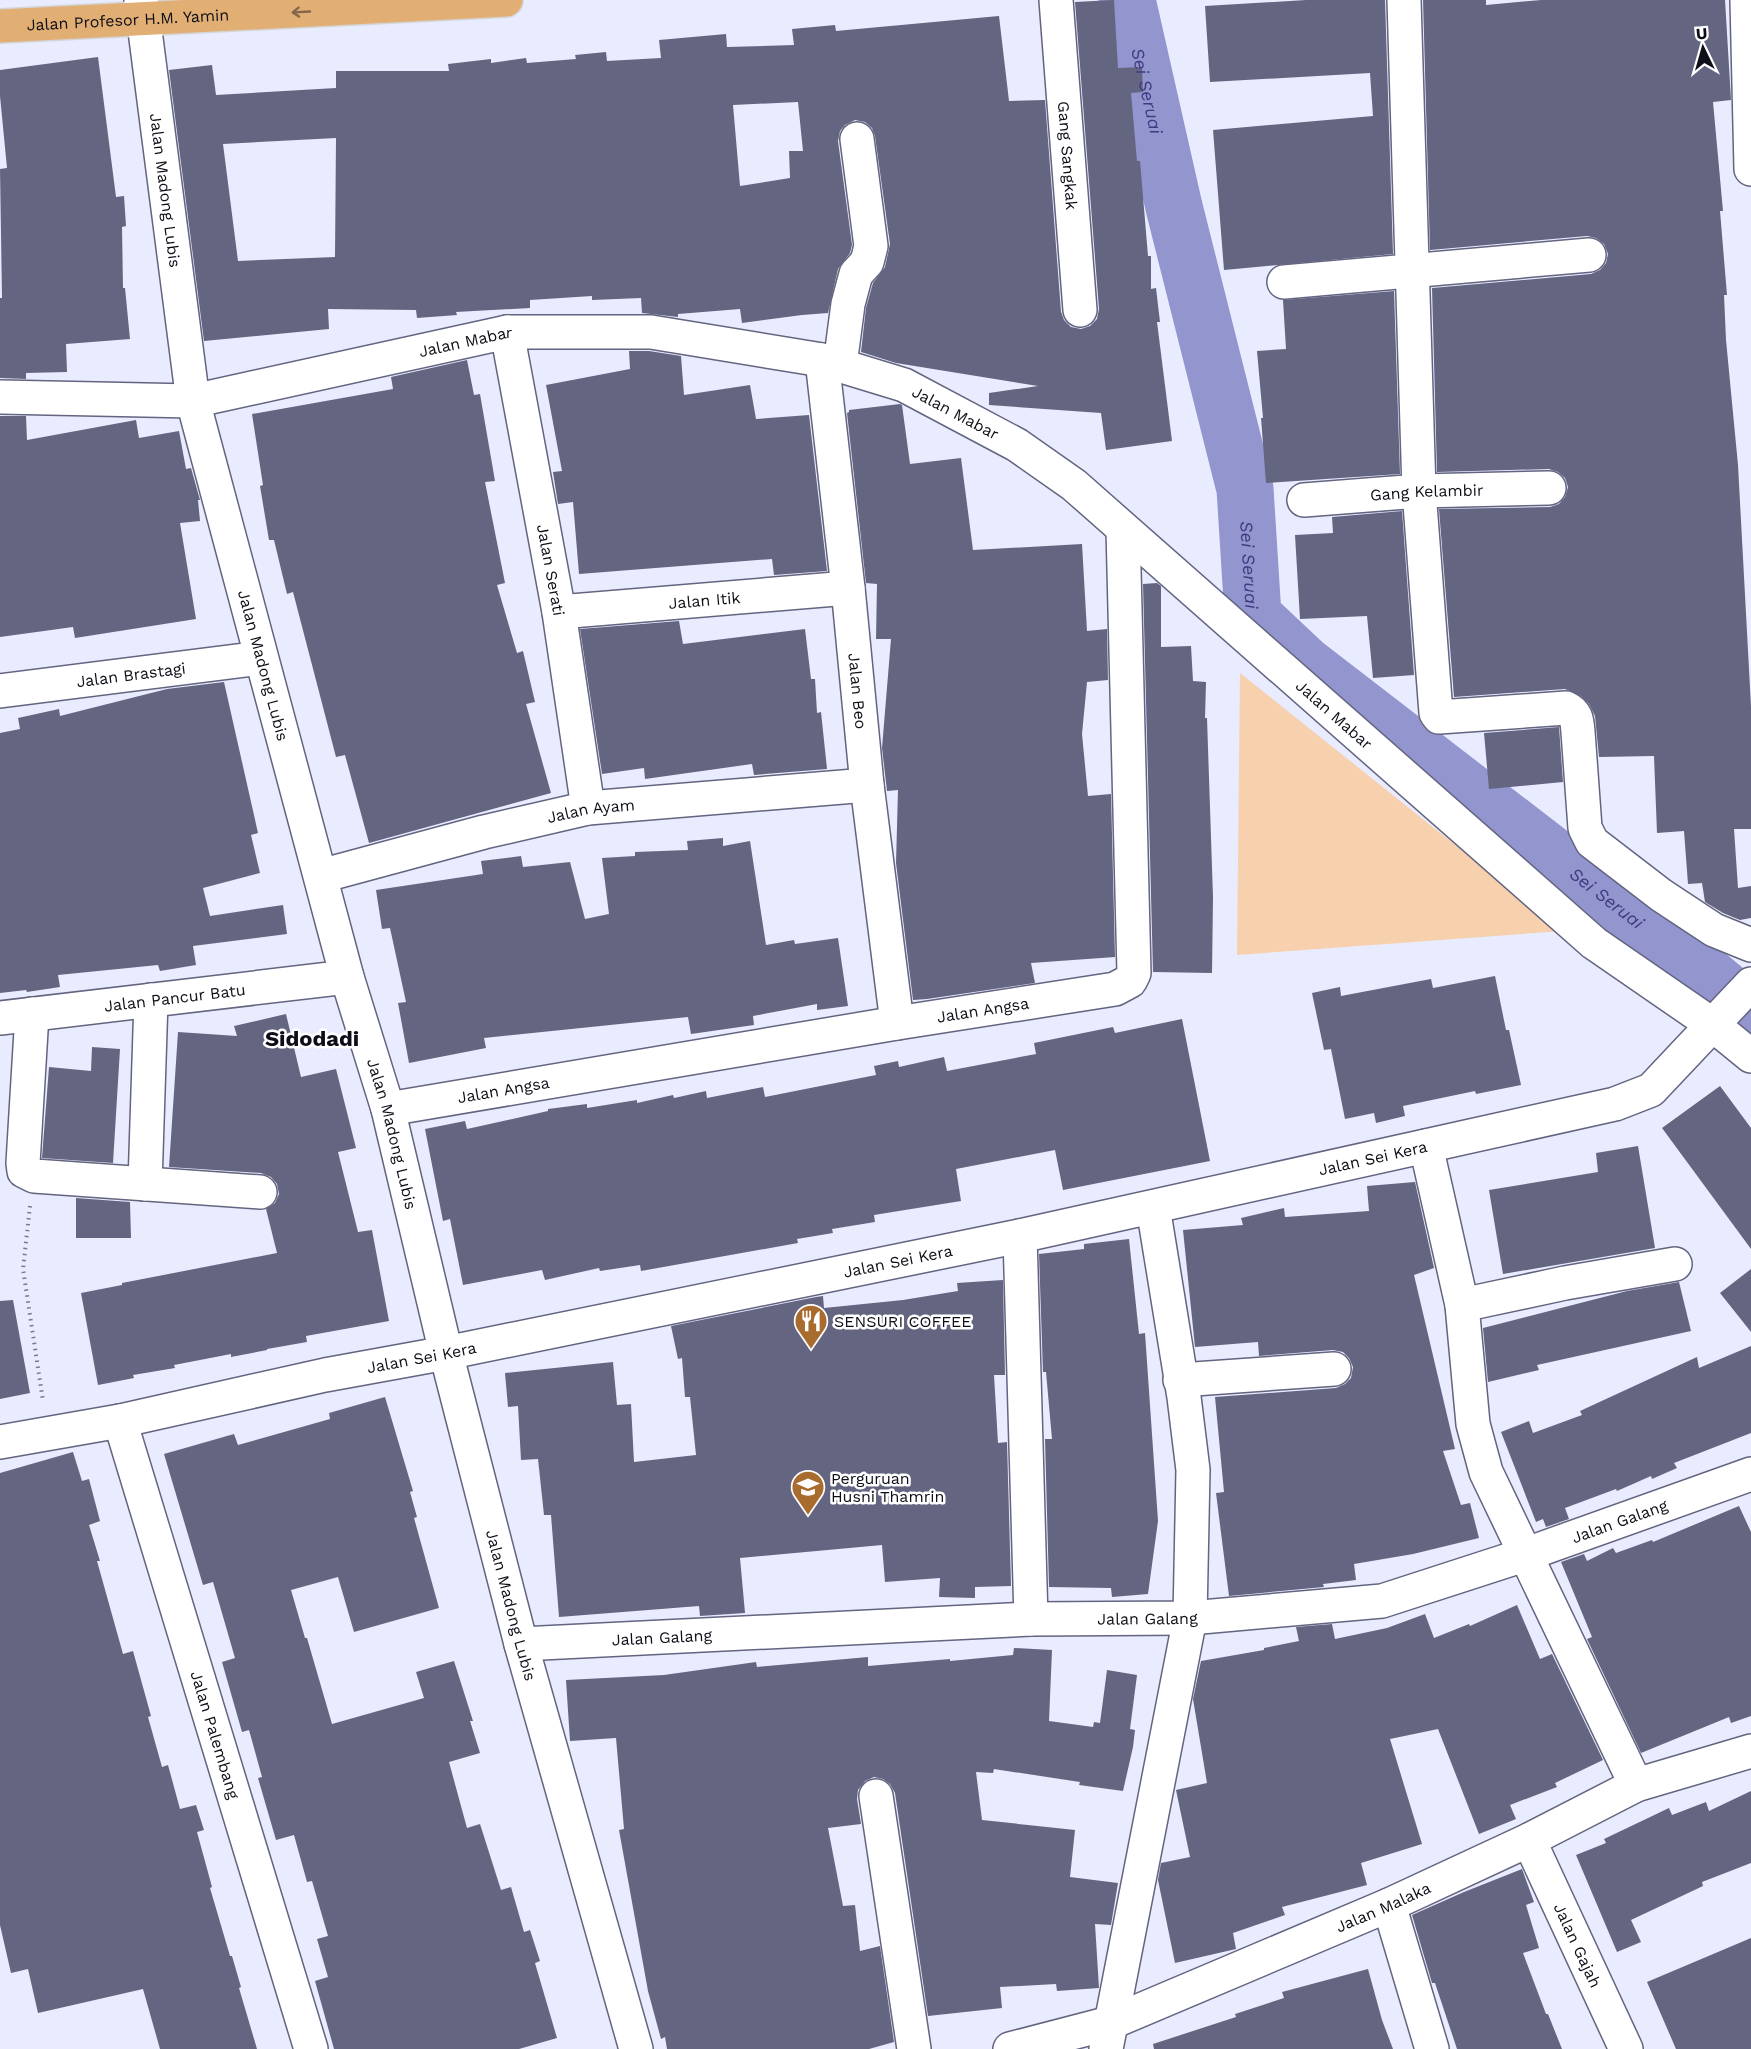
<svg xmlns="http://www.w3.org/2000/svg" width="1751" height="2049" viewBox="0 0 1751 2049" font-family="'Work Sans',sans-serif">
<rect width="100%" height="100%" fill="#e9ebfe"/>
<path fill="#f7d0ae" d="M1240 673 1563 931 1237 955Z"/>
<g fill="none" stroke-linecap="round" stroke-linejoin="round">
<path stroke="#9395ce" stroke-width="57" id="s1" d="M1127 0 1174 207 1245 489 1253 616 1304 664 1701 970 1751 1012"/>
</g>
<path fill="#646581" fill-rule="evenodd" d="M1114 0 1118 68 1142 67 1143 92 1131 93 1137 161H1140L1148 256H1151V289L1156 288 1160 322H1157L1172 441 1106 450 1101 413 989 405V393L1038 386 896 363 861 352 866 308 873 283 885 267 890 244 875 136 872 128 865 122 855 120 845 125 840 131 838 141 852 245 850 253 838 269 828 313 802 315 742 323 740 309 678 314V317L642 313 641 298 592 300V296L530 300V308L456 312 457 315 417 318 416 310 328 309 329 329 204 341 169 70 212 65 216 95 336 88V71H449L448 64 491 59V63L526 58 527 63 576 59 575 55 606 52 607 61 661 58 659 40 726 34 727 47 794 45 792 29 835 25 836 31 999 16 1009 101 1045 100 1061 312 1064 320 1071 327 1081 329 1090 326 1097 319 1099 309 1075 2ZM798 102 803 151H789L790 178 740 186 733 105ZM336 138 335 257 238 261 223 144Z
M1306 0H1385L1393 254 1224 270 1213 130 1373 116 1370 73 1210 82 1205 6Z
M1423 0H1486V5L1541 0H1725L1731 100 1713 102 1723 211H1720L1727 295H1724L1726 340 1738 465 1751 706V829H1734L1738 888 1751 886V918L1740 920 1723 913 1705 902 1702 883 1688 884 1684 831 1657 833 1654 756 1599 757 1595 716 1589 704 1581 696 1565 689 1454 697 1439 509 1550 507 1559 504 1565 497 1568 487 1565 478 1558 472 1549 469 1437 472 1432 288 1591 274 1600 270 1606 263 1608 254 1604 244 1596 238 1587 236 1430 250Z
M98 57 116 197 124 196 126 226 122 227 123 288H125L130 339 66 344 67 372 26 373V379L0 378V298H2L0 169 7 168 0 96V70Z
M1394 291 1400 474 1266 483 1261 418H1263L1257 351 1286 349 1283 300Z
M629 351H649L681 356 684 395 750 385 756 419 809 415 827 571 774 575 772 559 579 574 573 502 558 504 555 485 553 472 562 471 546 385 630 369Z
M467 360 474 395 480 394 495 481 485 482 505 583 497 585 517 653 523 651 535 702 526 704 551 793 369 843 345 755 336 757 293 592 287 594 274 540H269L260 486 263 485 252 414 393 389 391 377Z
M900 404 902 405 910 464 961 458 973 550 1082 544 1087 631 1107 629 1108 680 1087 682 1082 734 1088 796 1111 794 1115 957 1031 963 1035 983 927 999 913 1000 896 863 898 790 887 791 882 748 891 639H876L877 584 866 583 847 413 849 412V410Z
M0 416H26L27 440 136 420 139 438 179 431 186 469 191 468 200 500H198L200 521 180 523 196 619 75 638 73 627 0 637Z
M1402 511 1414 675 1373 678 1367 616 1300 619 1295 535 1333 533 1332 517Z
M1157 583 1161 586V647L1191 646 1193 681 1206 682 1205 718H1207L1213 897 1212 973 1153 972 1143 584Z
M679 621 683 644 805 629 811 679H815L817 713 821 712 827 769 754 775 752 764 645 779 644 768 602 774 580 629Z
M224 682 258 833 251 835 260 873 203 888 210 916 283 905 287 934 193 946 196 965 160 971 158 965 58 975 60 987 27 992 26 990 0 993V733L20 729 18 718 59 709 60 716 167 689Z
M1559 727 1563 782 1489 789 1484 733Z
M723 838V846L750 841 766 945 794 940 795 944 838 938 848 1006 817 1010V1004L753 1016 754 1025 691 1034 688 1017 484 1038 486 1048 409 1063 398 1003 406 1002 390 928 382 929 376 890 483 874 481 861 521 856 523 867 570 862 585 919 609 914 602 858 635 856V852L688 850 687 841Z
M1495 976 1506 1030H1509L1521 1085 1476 1094 1475 1091 1403 1106 1405 1116 1376 1123 1374 1113 1345 1119 1331 1049 1324 1050 1312 993 1340 987 1341 996 1431 979 1433 988Z
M286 1014 301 1077 336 1069 356 1148 338 1152 358 1232 372 1230 389 1321 306 1336 307 1342 267 1349V1350L231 1357V1354L174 1365 175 1368 133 1375 134 1378 98 1385 81 1293 122 1285V1283L277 1253 266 1209 275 1203 279 1194 277 1184 271 1177 261 1173 169 1167 178 1032 237 1036 234 1026Z
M1182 1019 1210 1161 1063 1190 1055 1150 956 1169 961 1201 874 1215 875 1222 832 1229 833 1233 797 1239 798 1243 641 1271 640 1265 600 1271 599 1268 545 1280 542 1270 463 1285 450 1219 443 1221 425 1129 465 1121 467 1129 548 1111V1109L587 1104V1108L637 1100V1103L673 1095 674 1098 706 1091 707 1098 763 1087 765 1097 876 1075 874 1066 898 1061 899 1067 944 1057 947 1071 1036 1054 1034 1043 1113 1027 1115 1033Z
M92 1047 120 1049 113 1163 42 1158 49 1067 91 1071Z
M1720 1086 1751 1128V1249L1662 1128Z
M1638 1146 1655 1248 1503 1274 1489 1190 1598 1172 1596 1153Z
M1415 1182 1434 1268 1414 1275 1455 1449 1443 1451 1461 1505 1470 1503 1479 1538 1413 1554 1354 1564 1356 1580 1323 1584 1324 1587 1229 1596 1216 1493 1224 1492 1215 1397 1336 1388 1345 1384 1351 1378 1353 1367 1349 1358 1343 1352 1333 1350 1259 1356 1258 1342 1195 1347 1183 1230 1243 1225 1241 1218 1284 1208 1285 1217 1369 1211 1367 1186Z
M76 1198 130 1202 131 1238H76Z
M1129 1239 1139 1334 1145 1333 1158 1521 1148 1594 1112 1597 1111 1588 1049 1587 1045 1439H1052L1046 1372H1043L1039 1254 1084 1249V1244Z
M1751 1269V1332L1720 1293Z
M1003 1280 1005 1375H994L998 1443 1007 1442 1011 1586 975 1587V1598L939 1597 940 1578 885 1582 882 1545 740 1558 745 1613 700 1616 699 1606 559 1617 551 1515H544L538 1459 521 1460 518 1406 508 1407 505 1373 613 1362 617 1405 631 1404 634 1462 696 1455 690 1397H685L682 1358 678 1359 671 1326 816 1297 823 1296 824 1308 903 1300 958 1291 957 1283Z
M1679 1282 1691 1331 1537 1365 1539 1370 1488 1382 1483 1328 1627 1291Z
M13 1300 30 1393 0 1399V1301Z
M1751 1346V1433L1674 1463 1677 1468 1652 1479 1651 1476 1617 1491 1616 1489 1565 1508 1569 1519 1546 1527 1543 1519 1536 1522 1501 1432 1529 1421 1533 1433 1582 1415 1580 1411 1697 1357 1699 1368Z
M385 1397 413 1491 410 1492 417 1517 414 1518 439 1608 354 1632 338 1577 291 1590 305 1638H307L332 1724 424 1698 416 1672 454 1661 473 1721H470L480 1753 449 1762 467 1828 480 1824 501 1890 511 1887 524 1932 530 1930 540 1961 535 1963 557 2038 519 2049H334L315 1981 328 1977 317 1939 328 1936 312 1881 307 1882 294 1835 276 1840 258 1778 262 1777 249 1730 242 1732 222 1662 235 1658 213 1582 203 1585 164 1454 234 1434 238 1445 330 1419 329 1413Z
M73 1452 82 1481 89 1479 100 1521 89 1525 100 1561H97L123 1654 133 1651 151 1716 148 1717 162 1767 168 1765 180 1809 196 1805 204 1830 197 1832 212 1887 210 1888 230 1956H232L241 1987 239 1988 257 2049H160L143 1989 38 2013 28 1969 11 1973 0 1925V1473Z
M1739 1506 1751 1532V1716L1731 1723 1729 1717 1641 1753 1587 1639 1592 1637 1561 1562 1584 1554 1587 1561 1613 1548 1616 1553 1652 1540 1653 1542Z
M1517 1605 1540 1659 1552 1654 1603 1760 1555 1783 1557 1787 1510 1805 1516 1819 1479 1834 1438 1729 1390 1739 1422 1844 1361 1863 1367 1885 1282 1907 1285 1915 1233 1933 1236 1949 1175 1963 1158 1880 1161 1863 1190 1857 1176 1790 1207 1783 1193 1699 1201 1661 1264 1650V1648L1299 1641 1296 1627 1332 1624 1335 1639 1387 1628 1425 1614 1434 1638 1469 1624 1470 1626Z
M1014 1648 1052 1650 1049 1721 1093 1727 1094 1722 1100 1723 1107 1670 1137 1675 1130 1729 1135 1730 1133 1747 1123 1791 1079 1785 1080 1782 994 1769 993 1773 976 1772 982 1820 1075 1830 1070 1877 1118 1883 1111 1925 1095 1924 1099 1988 1057 1991 1056 1984 1000 1987 1002 2008 928 2016 895 1793 890 1784 883 1779 874 1777 865 1781 858 1790 857 1799 861 1824 828 1828 843 1906 855 1905 860 1951 880 1946 894 2042 869 2049H667L665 2037 661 2039 648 1991 619 1830 624 1829 616 1738 570 1741 566 1680 664 1675 756 1662 757 1667 868 1657V1666L950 1659V1661L1013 1655Z
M1751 1791V1863L1702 1882 1703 1886 1631 1920 1641 1942 1617 1952 1576 1855 1606 1843 1604 1839 1669 1808 1672 1815 1706 1802 1709 1811Z
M1522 1869 1534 1902 1526 1905 1539 1948 1523 1953 1546 2014H1548L1562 2049H1457L1435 1983H1432L1412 1915 1464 1892Z
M1751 1938V2049H1676L1647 1982Z
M1368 1969 1382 2020 1393 2049H1154L1153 2044 1236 2017 1235 2014 1284 1998 1282 1992Z"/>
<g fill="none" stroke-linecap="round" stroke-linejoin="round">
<g stroke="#636480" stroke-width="36">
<g id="street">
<path id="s2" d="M1056 0 1080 310"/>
<path d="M1404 0 1419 491 1436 713 1439 717 1566 708C1577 713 1577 721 1578 732L1585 828 1592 842 1661 895 1714 930 1751 945"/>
<path d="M1747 0 1751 169"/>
<path d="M1284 282 1589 255"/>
<path id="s3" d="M507 332 559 612 588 808"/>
<path id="s4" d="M822 360 848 588 867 785 897 1023"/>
<path d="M840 365 848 304 856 274 867 262 871 246 857 139"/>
<path id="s5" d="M193 401 507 332H651L822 360 904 385 1017 445 1074 485 1594 943 1713 1025 1751 1056"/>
<path id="s6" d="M1304 500 1419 491 1549 488"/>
<path id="s7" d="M559 612 848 588"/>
<path id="s8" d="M0 691 261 658"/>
<path id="s9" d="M321 876 484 832 588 808 867 785"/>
<path d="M32 1014 23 1163 24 1171 34 1176 260 1192"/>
<path id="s10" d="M0 1018 347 977"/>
<path id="s11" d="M388 1109 897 1023 1115 989 1130 981 1134 973 1123 529"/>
<path d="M1426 1146 1462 1305"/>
<path d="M145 1184 151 1000"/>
<path d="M1020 1236 1031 1619"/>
<path d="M1180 1380 1334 1369"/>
<path id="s12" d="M120 1421 311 2049"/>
<path id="s13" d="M0 1442 120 1421 325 1375 446 1353 1020 1236 1615 1104 1651 1090 1751 984"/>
<path id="s14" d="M521 1644 1031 1619 1190 1618 1382 1601 1524 1555 1751 1474"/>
<path d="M1636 1785 1486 1472 1473 1424 1462 1305 1565 1283 1675 1264"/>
<path d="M876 1796 914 2049"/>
<path id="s15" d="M1529 1840 1626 2049"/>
<path d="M1389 1905 1432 2049"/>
<path id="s16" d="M1010 2049 1110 2023 1389 1905 1529 1840 1636 1785 1751 1751"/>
<path d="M1106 2049 1190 1618 1193 1470 1184 1397 1153 1207"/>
</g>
</g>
<g stroke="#636480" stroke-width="36">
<g id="secondary">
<path id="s17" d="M141 0 193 401 347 977 388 1109 446 1353 521 1644 636 2049"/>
<path d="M0 397 193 401"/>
</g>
</g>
<g stroke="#d4d4d5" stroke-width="36">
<g id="primary">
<path id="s18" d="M0 26 506 0"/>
</g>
</g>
<path stroke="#7a7b89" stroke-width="4" stroke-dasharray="1.5 4.5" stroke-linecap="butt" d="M30 1206 23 1269 43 1401"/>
<use href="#street" stroke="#fff" stroke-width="33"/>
<use href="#secondary" stroke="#fff" stroke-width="33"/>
<use href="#primary" stroke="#e1af74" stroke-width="33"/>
</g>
<defs><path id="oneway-shaft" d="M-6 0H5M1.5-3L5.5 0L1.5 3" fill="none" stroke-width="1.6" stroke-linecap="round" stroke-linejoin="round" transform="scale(1.5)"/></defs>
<use stroke="#82674b" href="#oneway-shaft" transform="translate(301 12) rotate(177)"/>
<defs>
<g id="restaurant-pin" transform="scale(1.725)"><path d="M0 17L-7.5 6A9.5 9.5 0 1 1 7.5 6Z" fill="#a96c2f" stroke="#fff"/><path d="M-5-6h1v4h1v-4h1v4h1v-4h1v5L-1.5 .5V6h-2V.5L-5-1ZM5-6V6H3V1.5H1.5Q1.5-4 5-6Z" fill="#fff"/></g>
<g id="school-pin" transform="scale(1.725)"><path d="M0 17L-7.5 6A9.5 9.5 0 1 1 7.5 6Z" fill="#a96c2f" stroke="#fff"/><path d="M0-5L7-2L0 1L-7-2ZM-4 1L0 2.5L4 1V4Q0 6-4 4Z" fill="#fff"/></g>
</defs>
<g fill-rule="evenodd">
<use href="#restaurant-pin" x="811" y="1321"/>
<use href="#school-pin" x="808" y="1487"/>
</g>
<g text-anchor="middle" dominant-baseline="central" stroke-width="5" stroke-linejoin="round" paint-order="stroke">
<g font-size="16" fill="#0e0e18" stroke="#fff">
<text stroke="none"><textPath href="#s18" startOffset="128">Jalan Profesor H.M. Yamin</textPath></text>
<text stroke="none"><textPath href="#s2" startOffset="156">Gang Sangkak</textPath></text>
<text stroke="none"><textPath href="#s17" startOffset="192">Jalan Madong Lubis</textPath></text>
<text stroke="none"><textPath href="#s5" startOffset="279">Jalan Mabar</textPath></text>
<text stroke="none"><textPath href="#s5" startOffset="783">Jalan Mabar</textPath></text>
<text stroke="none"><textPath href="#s6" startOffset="123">Gang Kelambir</textPath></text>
<text stroke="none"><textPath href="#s3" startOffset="242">Jalan Serati</textPath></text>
<text stroke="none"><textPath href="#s7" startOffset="146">Jalan Itik</textPath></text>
<text stroke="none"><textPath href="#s17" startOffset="678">Jalan Madong Lubis</textPath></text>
<text stroke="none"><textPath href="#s8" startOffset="132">Jalan Brastagi</textPath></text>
<text stroke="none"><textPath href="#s4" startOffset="333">Jalan Beo</textPath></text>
<text stroke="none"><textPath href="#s5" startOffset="1269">Jalan Mabar</textPath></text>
<text stroke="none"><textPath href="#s9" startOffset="278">Jalan Ayam</textPath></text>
<text stroke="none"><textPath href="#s10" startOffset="176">Jalan Pancur Batu</textPath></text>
<text stroke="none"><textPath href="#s11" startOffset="603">Jalan Angsa</textPath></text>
<text stroke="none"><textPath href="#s11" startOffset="117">Jalan Angsa</textPath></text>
<text stroke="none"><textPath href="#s17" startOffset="1164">Jalan Madong Lubis</textPath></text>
<text stroke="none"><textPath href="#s13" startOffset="1402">Jalan Sei Kera</textPath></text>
<text stroke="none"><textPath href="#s13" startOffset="916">Jalan Sei Kera</textPath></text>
<text stroke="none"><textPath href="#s13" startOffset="430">Jalan Sei Kera</textPath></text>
<text stroke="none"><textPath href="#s14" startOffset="1113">Jalan Galang</textPath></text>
<text stroke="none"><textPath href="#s17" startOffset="1650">Jalan Madong Lubis</textPath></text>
<text stroke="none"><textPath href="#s14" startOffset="627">Jalan Galang</textPath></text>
<text stroke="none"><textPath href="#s14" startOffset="141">Jalan Galang</textPath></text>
<text stroke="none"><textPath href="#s12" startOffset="328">Jalan Palembang</textPath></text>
<text stroke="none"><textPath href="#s16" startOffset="400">Jalan Malaka</textPath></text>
<text stroke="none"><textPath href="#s15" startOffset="116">Jalan Gajah</textPath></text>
</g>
<g font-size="16" fill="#0e0e18" stroke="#fff" text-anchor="start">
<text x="834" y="1321">SENSURI COFFEE</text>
<text x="831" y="1478">Perguruan<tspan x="831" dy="18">Husni Thamrin</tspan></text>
</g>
<g font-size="18" font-style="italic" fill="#3f3b81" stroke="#fff">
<text stroke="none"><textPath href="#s1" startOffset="93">Sei Seruai</textPath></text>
<text stroke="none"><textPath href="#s1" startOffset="579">Sei Seruai</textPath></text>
<text stroke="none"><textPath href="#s1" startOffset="1083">Sei Seruai</textPath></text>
</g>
<g font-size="22" font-weight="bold" fill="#0e0e18" stroke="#fff">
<text x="312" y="1038">Sidodadi</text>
</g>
</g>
<g transform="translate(1703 48) rotate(355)" stroke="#ffffff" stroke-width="4.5" paint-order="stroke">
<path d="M0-4.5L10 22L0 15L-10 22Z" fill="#0e0e18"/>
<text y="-9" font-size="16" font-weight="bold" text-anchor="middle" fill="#0e0e18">U</text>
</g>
</svg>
